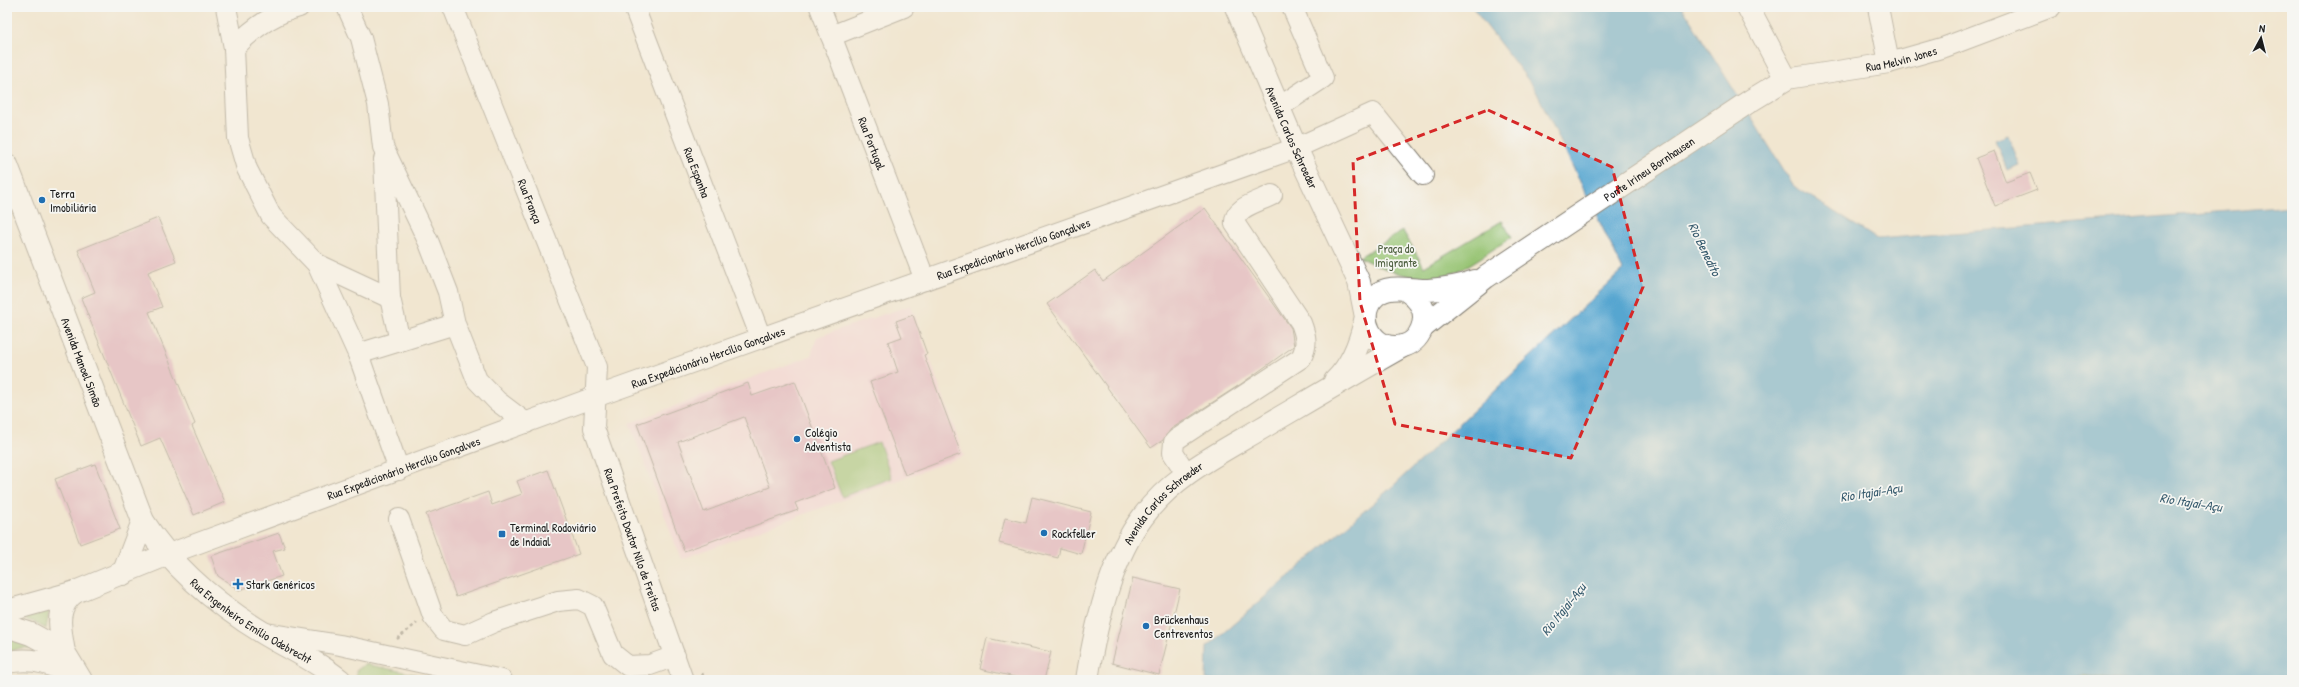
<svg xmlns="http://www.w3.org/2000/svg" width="2299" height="687" viewBox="0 0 2299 687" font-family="'Patrick Hand',sans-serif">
<rect width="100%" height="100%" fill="#f6f6f2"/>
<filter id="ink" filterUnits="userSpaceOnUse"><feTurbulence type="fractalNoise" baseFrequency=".025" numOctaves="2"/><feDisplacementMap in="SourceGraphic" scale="8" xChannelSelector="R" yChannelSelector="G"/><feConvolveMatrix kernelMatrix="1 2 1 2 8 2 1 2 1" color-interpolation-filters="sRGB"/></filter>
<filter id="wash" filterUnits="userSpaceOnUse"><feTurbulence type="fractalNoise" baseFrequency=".012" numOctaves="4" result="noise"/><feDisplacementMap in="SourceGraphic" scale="16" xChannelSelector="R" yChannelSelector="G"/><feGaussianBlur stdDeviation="0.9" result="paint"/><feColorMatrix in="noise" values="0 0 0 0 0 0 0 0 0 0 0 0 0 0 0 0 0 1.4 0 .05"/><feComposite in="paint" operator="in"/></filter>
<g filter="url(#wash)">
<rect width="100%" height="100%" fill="#f1e6d0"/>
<path fill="#f5cfdb" d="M911 305 964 456 681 559 629 423 811 356 817 337Z"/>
<path fill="#94c270" stroke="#586f46" d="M1502 221 1512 237C1496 247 1466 269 1451 274 1420 284 1386 271 1359 257L1403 231 1424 267Z
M879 442 892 478 842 497 828 461Z
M50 607 46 629 34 622 24 619V617Z
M7 637 37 648H21L7 652Z
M365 664 444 680H357L356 671Z"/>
<path fill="#77a862" stroke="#4a623f" d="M2082 675 2115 680H2064Z"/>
<path fill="#56a6d0" stroke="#396176" d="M1472 7H1682L1794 186 1877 239 2292 206V680H2115L2082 675 2064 680H1206L1207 647 1394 485 1623 270 1535 89Z
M2008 135 2020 165 2007 170 1995 140Z"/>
<g id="blocks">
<path fill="#dba0ba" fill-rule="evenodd" d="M1994 151 2006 182 2030 173 2037 190 1995 206 1976 158Z
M1205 208 1291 328 1294 346 1241 384 1171 429 1163 440 1151 448 1047 304 1095 270 1103 281Z
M158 218 176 261 148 272 162 307 149 312 195 424 192 426 225 502 194 515 160 438 141 446 81 298 95 292 78 250Z
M913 315 927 354 924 355 961 454 905 475 870 382 898 372 888 342 902 337 896 321Z
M795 381 835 488 795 503 798 510 684 551 637 424 748 383 752 396ZM744 417 770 487 704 512 678 442Z
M95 464 120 529 80 544 55 479Z
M548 470 579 554 456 597 426 514 488 492 492 505 522 494 517 481Z
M1032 497 1091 512 1081 554 1060 548 1058 558 999 543 1005 518 1026 523Z
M279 533 285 548 273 551 282 576 239 590 218 576 211 556Z
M1133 578 1180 589 1159 675 1112 663Z
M987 638 1051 652 1044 680H1028L980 669Z"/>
</g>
</g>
<g filter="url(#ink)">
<use href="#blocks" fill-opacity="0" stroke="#868176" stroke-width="1"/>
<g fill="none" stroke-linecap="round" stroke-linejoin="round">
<g stroke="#868176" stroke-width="22">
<g id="minor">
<path d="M226 7 234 48 238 138 247 169 271 216 317 264 358 354 399 470"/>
<path d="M347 7 361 38 378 104 383 147 429 243 448 292 455 324 358 354"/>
<path id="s1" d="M453 7 597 367 594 428 683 680"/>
<path id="s2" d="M634 7 761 338"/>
<path id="s3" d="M820 7 925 280"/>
<path d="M1878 7 1889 63"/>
<path d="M831 36 904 7"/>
<path d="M234 48C252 29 274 13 299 7"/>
<path id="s4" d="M1786 79 1889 63 1945 47 2051 7"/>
<path d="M1279 107 1323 78 1292 7"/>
<path d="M384 159 390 298 400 341"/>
<path d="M317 264 390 298"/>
<path d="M455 324 477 380 497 401 526 423"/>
<path d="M1186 473 1173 453 1174 442 1177 439 1301 358C1308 345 1306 336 1301 323L1235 224C1233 207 1259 202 1272 195"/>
<path d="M399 519 433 616 444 630 465 635 494 622 558 601 579 599 593 606 613 654 628 666 650 665 675 656"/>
<path id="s5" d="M166 555 595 397 1296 148 1373 113 1423 175"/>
<path d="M266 633 340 645 502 680"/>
</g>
</g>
<g stroke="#868176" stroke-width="24">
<g id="major">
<path id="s6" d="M1236 7 1296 148 1359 282 1365 312"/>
<path id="s7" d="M7 165 143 521C173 568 217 605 265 634 290 649 317 661 340 680"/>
<path d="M1406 290C1412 294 1417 298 1421 305 1429 320 1420 342 1403 346 1373 354 1353 316 1375 296 1389 283 1411 291 1428 290 1444 289 1460 287 1475 281"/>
<path id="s8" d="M1423 327 1486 277 1750 101 1786 79 1748 7"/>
<path d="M1335 381C1352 365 1360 343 1365 321"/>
<path d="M123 574 143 521"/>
<path d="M7 611 75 592 166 555"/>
<path d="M7 626 31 634 64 652 81 680"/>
<path d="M64 652C60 629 54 607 75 592"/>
<path d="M7 662C34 657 56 663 77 680"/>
<path id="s9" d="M1087 680C1095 628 1110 561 1142 518 1172 476 1218 454 1262 428 1308 401 1355 373 1403 346"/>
</g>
</g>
<path stroke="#868176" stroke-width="2.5" stroke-dasharray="3 3" stroke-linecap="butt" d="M397 639 417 623
M702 673 705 680"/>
<use href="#minor" stroke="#fff" stroke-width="20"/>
<use href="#major" stroke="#fff" stroke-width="22"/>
</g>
</g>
<path d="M0 0H2299V687H0ZM1488 110 1612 167 1643 287 1571 458 1395 424 1360 302 1353 161Z" fill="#f1e6d0" fill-opacity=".55" fill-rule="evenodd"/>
<path fill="none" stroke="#d62828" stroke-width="3" stroke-dasharray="8 5" stroke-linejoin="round" d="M1488 110 1612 167 1643 287 1571 458 1395 424 1360 302 1353 161Z"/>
<g fill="#1f6fb2" stroke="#f6f6f2" stroke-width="1.5">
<circle cx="42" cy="200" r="4"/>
<circle cx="797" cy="439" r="4"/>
<circle cx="1044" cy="533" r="4"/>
<rect x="498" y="530" width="8" height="8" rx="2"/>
<path d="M236 578h4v4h4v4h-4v4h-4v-4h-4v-4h4z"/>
<circle cx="1146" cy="626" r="4"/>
</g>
<g text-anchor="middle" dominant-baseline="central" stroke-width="3.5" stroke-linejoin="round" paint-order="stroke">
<g font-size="12" fill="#1c1c1c" stroke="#f6f6f2">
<text stroke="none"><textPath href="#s4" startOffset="117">Rua Melvin Jones</textPath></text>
<text stroke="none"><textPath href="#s6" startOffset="142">Avenida Carlos Schroeder</textPath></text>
<text stroke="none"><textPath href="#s3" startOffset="146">Rua Portugal</textPath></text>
<text stroke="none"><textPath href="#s8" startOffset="276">Ponte Irineu Bornhausen</textPath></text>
<text stroke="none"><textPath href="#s2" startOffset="177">Rua Espanha</textPath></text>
<text stroke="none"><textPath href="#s1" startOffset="209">Rua França</textPath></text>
<text stroke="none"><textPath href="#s5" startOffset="901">Rua Expedicionário Hercílio Gonçalves</textPath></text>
<text stroke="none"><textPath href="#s5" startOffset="577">Rua Expedicionário Hercílio Gonçalves</textPath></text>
<text stroke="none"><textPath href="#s7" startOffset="211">Avenida Manoel Simão</textPath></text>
<text stroke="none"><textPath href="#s5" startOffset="253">Rua Expedicionário Hercílio Gonçalves</textPath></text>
<text stroke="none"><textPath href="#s9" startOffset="198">Avenida Carlos Schroeder</textPath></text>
<text stroke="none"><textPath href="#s1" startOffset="567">Rua Prefeito Doutor Nilo de Freitas</textPath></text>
<text stroke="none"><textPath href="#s7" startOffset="530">Rua Engenheiro Emílio Odebrecht</textPath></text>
</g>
<g font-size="12" fill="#1c1c1c" stroke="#f6f6f2" text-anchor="start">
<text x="50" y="193">Terra<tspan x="50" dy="14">Imobiliária</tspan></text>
<text x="805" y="432">Colégio<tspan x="805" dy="14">Adventista</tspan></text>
<text x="510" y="527">Terminal Rodoviário<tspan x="510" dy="14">de Indaial</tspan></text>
<text x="1052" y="533">Rockfeller</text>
<text x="246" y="584">Stark Genéricos</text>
<text x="1154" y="619">Brückenhaus<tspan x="1154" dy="14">Centreventos</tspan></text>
</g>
<g font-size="12" fill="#4c5e3e" stroke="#f6f6f2">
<text x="1396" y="248">Praça do<tspan x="1396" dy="14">Imigrante</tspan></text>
</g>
<g font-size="13" font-style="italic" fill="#365a6d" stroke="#f6f6f2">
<text transform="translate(1705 249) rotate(64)">Rio Benedito</text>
<text transform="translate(1871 492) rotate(-9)">Rio Itajaí-Açu</text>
<text transform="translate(2191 502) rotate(9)">Rio Itajaí-Açu</text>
<text transform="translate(1563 609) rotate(-51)">Rio Itajaí-Açu</text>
</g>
</g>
<rect width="2299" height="687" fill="none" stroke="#f6f6f2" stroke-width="24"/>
<g transform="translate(2261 38) rotate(7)" stroke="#f6f6f2" stroke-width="3" paint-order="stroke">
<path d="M0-3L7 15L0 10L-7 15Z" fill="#1c1c1c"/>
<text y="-6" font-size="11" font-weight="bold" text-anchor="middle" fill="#1c1c1c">N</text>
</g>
</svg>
